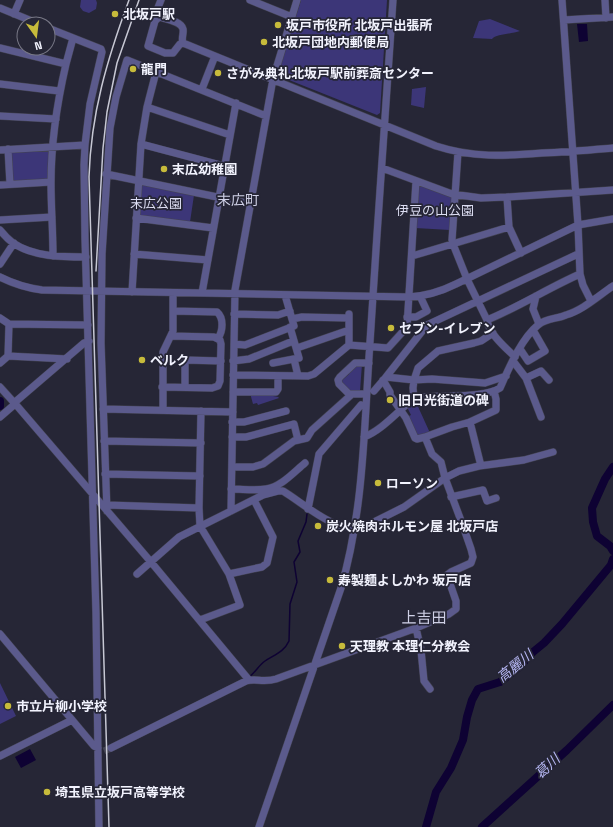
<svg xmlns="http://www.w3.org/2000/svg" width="613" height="827" viewBox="0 0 613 827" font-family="'Space Grotesk','Noto Sans JP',sans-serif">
<rect width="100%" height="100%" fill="#262636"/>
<path fill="#3c3678" d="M81 0H96L97 3 96 9 89 13 83 11 80 7Z
M301 0H387L380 113 377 115 279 76 278 73Z
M490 19 520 31C512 34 496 34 492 39L473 38 479 21Z
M426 87 424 108 411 105 412 89Z
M50 150 48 179 12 182 10 151Z
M141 184 194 195 190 222 140 216Z
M420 185 453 198 450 230 415 228 418 187Z
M362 364 360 391 349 392 341 381 349 374 348 372 355 365Z
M250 393 272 394 273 396 278 397 279 398 258 405 257 403 253 404Z
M415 400 430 433 417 436 407 417 411 415 407 407Z
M0 683 16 716 0 724Z"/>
<path fill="#0e0233" d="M577 24H587L588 41 579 42Z
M30 749 36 760 21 768 15 757Z"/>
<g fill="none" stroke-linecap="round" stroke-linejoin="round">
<path stroke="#0e0233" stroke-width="1.5" d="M249 677C255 673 259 665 265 661 274 655 284 652 289 641L290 604 297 582 294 562 300 552 298 541 306 522 307 514"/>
<path stroke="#0e0233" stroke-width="8" d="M0 401V406
M613 467 605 479 592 508 593 522 597 536 610 546 613 551
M426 827 436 792 451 768 463 740 467 717 472 700 478 689 500 682 519 667 533 652 544 643 562 624 611 565 613 559
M482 827 567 750 613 705"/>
<path stroke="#454554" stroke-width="7" stroke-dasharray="7 3.5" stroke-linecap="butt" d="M104 751 111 748"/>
<g stroke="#434352" stroke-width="8">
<path id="minor" d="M250 0 292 17
M605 0 606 18
M0 8 39 24
M14 14 20 0
M159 17C166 19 181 21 183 29 184 34 181 38 183 43L180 44 173 53H165L148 46 155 21Z
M159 17 157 10 161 0
M564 20 613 17
M48 28 101 49 102 52 90 104 85 145 84 165 85 239 96 613 99 827
M183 43 436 146C473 158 504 156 542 153 566 152 589 150 613 148
M0 48 66 64C57 103 51 143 51 183 51 207 53 232 53 256
M66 64 73 38
M0 84 59 91
M202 89 215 56
M147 107 230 135
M0 116 56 119
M141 144 224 166
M8 149 10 184
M0 150 85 145
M458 152 452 240 453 244 467 279 487 320C489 334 505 347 515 357
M382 168 452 194 481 198 507 197 613 190
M106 174 251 204
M0 185 51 182
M507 197 509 227 521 253
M136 218 213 228
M0 220 52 217
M0 230C4 235 9 240 13 243 34 257 62 257 86 257
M134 254 208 260
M412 256 509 227
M0 264 14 243
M580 274 583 285 591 301
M0 277C14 284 27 288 42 290L409 297C426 296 440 292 456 284L578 225 613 219
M132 292 141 144 147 107 156 72
M202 293 236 103
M536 296 533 309 539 324
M173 311 217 312C224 318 223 331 218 338
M234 314 278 315 290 311
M407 317H416L427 311 420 296
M0 318 9 324 88 325
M292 319 302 317 348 318
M487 320C519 307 548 288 580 274L578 225 562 0
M234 344 245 345 294 326 285 295
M349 345 388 348 407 327 416 181
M297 348 349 330
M520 349 528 361 545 351 533 330
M8 356 67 359
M294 359 298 376
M233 361 249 359 293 341
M513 361 526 378 541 371 549 380
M0 363 8 356 9 324
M273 363 299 358 290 327
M233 375 308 376 314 374 349 345V314
M386 377 427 325 578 254
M526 378 541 417
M0 387 18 407 151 562 249 680
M162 387 212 388 218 386 220 381 221 344 220 340 214 337 171 336
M185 387V360L221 361
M374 391 386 377 414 380 418 368 438 351 474 343 481 341 493 333
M233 392H276L278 389V376
M366 394H349L339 384 338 380 340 377 355 363H369
M414 399 413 388 414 380 432 379 485 383 506 376
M14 403 84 343 89 341
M103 409 233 412
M163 410V352L173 331V293
M0 417 15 404
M232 422H244L286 411
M470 422 496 410V399L494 391
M232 437H246L294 424 298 440
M364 437C382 430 397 412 412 400L418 398C440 394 483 399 500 388 509 368 521 339 538 325 546 318 557 319 566 315 583 310 598 296 613 286
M425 437 452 427 470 422 481 466
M104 441 201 443
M232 467H253L263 464 294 441 307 438 312 430 351 395
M105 474 200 476
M231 489C243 489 255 491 266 489 281 487 294 472 305 463
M451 497 483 490 487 501 496 498
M107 505 199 508
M308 509 319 454 361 405
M107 511 101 343 102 254 110 128 116 97 127 60 266 116
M231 511 235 290 273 79 297 0
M137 574 179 537 263 495 278 491H283C306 505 332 531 362 528L404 507 445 478 459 471 479 466 524 460 553 452
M229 574 262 567 267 563 273 537 254 500
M200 620 240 605 229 574 200 526 199 508 201 411
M416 628 421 650 424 681 430 689
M0 634 94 746 98 748
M111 748 246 681C255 678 264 683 276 679L416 628 449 614 456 609V601L447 575 451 572 471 563 473 557 471 549 463 526 445 478 441 462 432 454 425 437 417 439 415 438 406 418 390 395V392L383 380
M0 756 72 720
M259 827 341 588C363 513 364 434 369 357 377 238 384 119 393 0"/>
</g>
<use href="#minor" stroke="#5b5a8c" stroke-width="7"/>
<path stroke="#c7c8d4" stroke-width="1.5" d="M96 271 103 148 107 112 117 63 139 0
M109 827 89 177C91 113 107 60 129 0"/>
</g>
<g fill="#c7bb3b" stroke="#262636" stroke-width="1.5">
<circle cx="115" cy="14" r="4"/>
<circle cx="278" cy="25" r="4"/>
<circle cx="264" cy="42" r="4"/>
<circle cx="133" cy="69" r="4"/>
<circle cx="218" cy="73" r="4"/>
<circle cx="164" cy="169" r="4"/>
<circle cx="391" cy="328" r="4"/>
<circle cx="142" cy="360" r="4"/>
<circle cx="390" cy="400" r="4"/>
<circle cx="378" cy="483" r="4"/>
<circle cx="318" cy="526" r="4"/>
<circle cx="330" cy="580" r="4"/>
<circle cx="342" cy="646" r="4"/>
<circle cx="8" cy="706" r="4"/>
<circle cx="47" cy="792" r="4"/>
</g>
<g text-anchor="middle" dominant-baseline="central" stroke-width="3.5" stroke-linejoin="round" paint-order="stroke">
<g font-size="13" font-weight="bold" fill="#f2f3fe" stroke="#262636" text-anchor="start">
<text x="123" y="14">北坂戸駅</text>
<text x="286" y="25">坂戸市役所 北坂戸出張所</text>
<text x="272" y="42">北坂戸団地内郵便局</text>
<text x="141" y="69">龍門</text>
<text x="226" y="73">さがみ典礼北坂戸駅前葬斎センター</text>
<text x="172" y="169">末広幼稚園</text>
<text x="399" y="328">セブン-イレブン</text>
<text x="150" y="360">ベルク</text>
<text x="398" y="400">旧日光街道の碑</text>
<text x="386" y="483">ローソン</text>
<text x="326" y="526">炭火焼肉ホルモン屋 北坂戸店</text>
<text x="338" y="580">寿製麺よしかわ 坂戸店</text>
<text x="350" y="646">天理教 本理仁分教会</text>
<text x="16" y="706">市立片柳小学校</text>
<text x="55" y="792">埼玉県立坂戸高等学校</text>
</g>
<g font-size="13" fill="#dcddf2" stroke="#262636">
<text x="156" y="203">末広公園</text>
<text x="435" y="210">伊豆の山公園</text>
</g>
<g font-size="14" fill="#cfd0e6" stroke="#262636">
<text x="238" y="200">末広町</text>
</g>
<g font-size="14" font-style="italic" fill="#b7b8f5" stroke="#262636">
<text transform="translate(515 666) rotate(-39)">高麗川</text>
<text transform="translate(547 766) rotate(-43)">葛川</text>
</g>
<g font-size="15" fill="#cfd0e6" stroke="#262636">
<text x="424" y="617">上吉田</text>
</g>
</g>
<g transform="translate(36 36) rotate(166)"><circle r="19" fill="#262636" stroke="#787886"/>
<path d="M0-3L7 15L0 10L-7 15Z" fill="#c7bb3b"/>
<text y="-6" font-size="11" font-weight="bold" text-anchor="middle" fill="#f2f3fe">N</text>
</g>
</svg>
